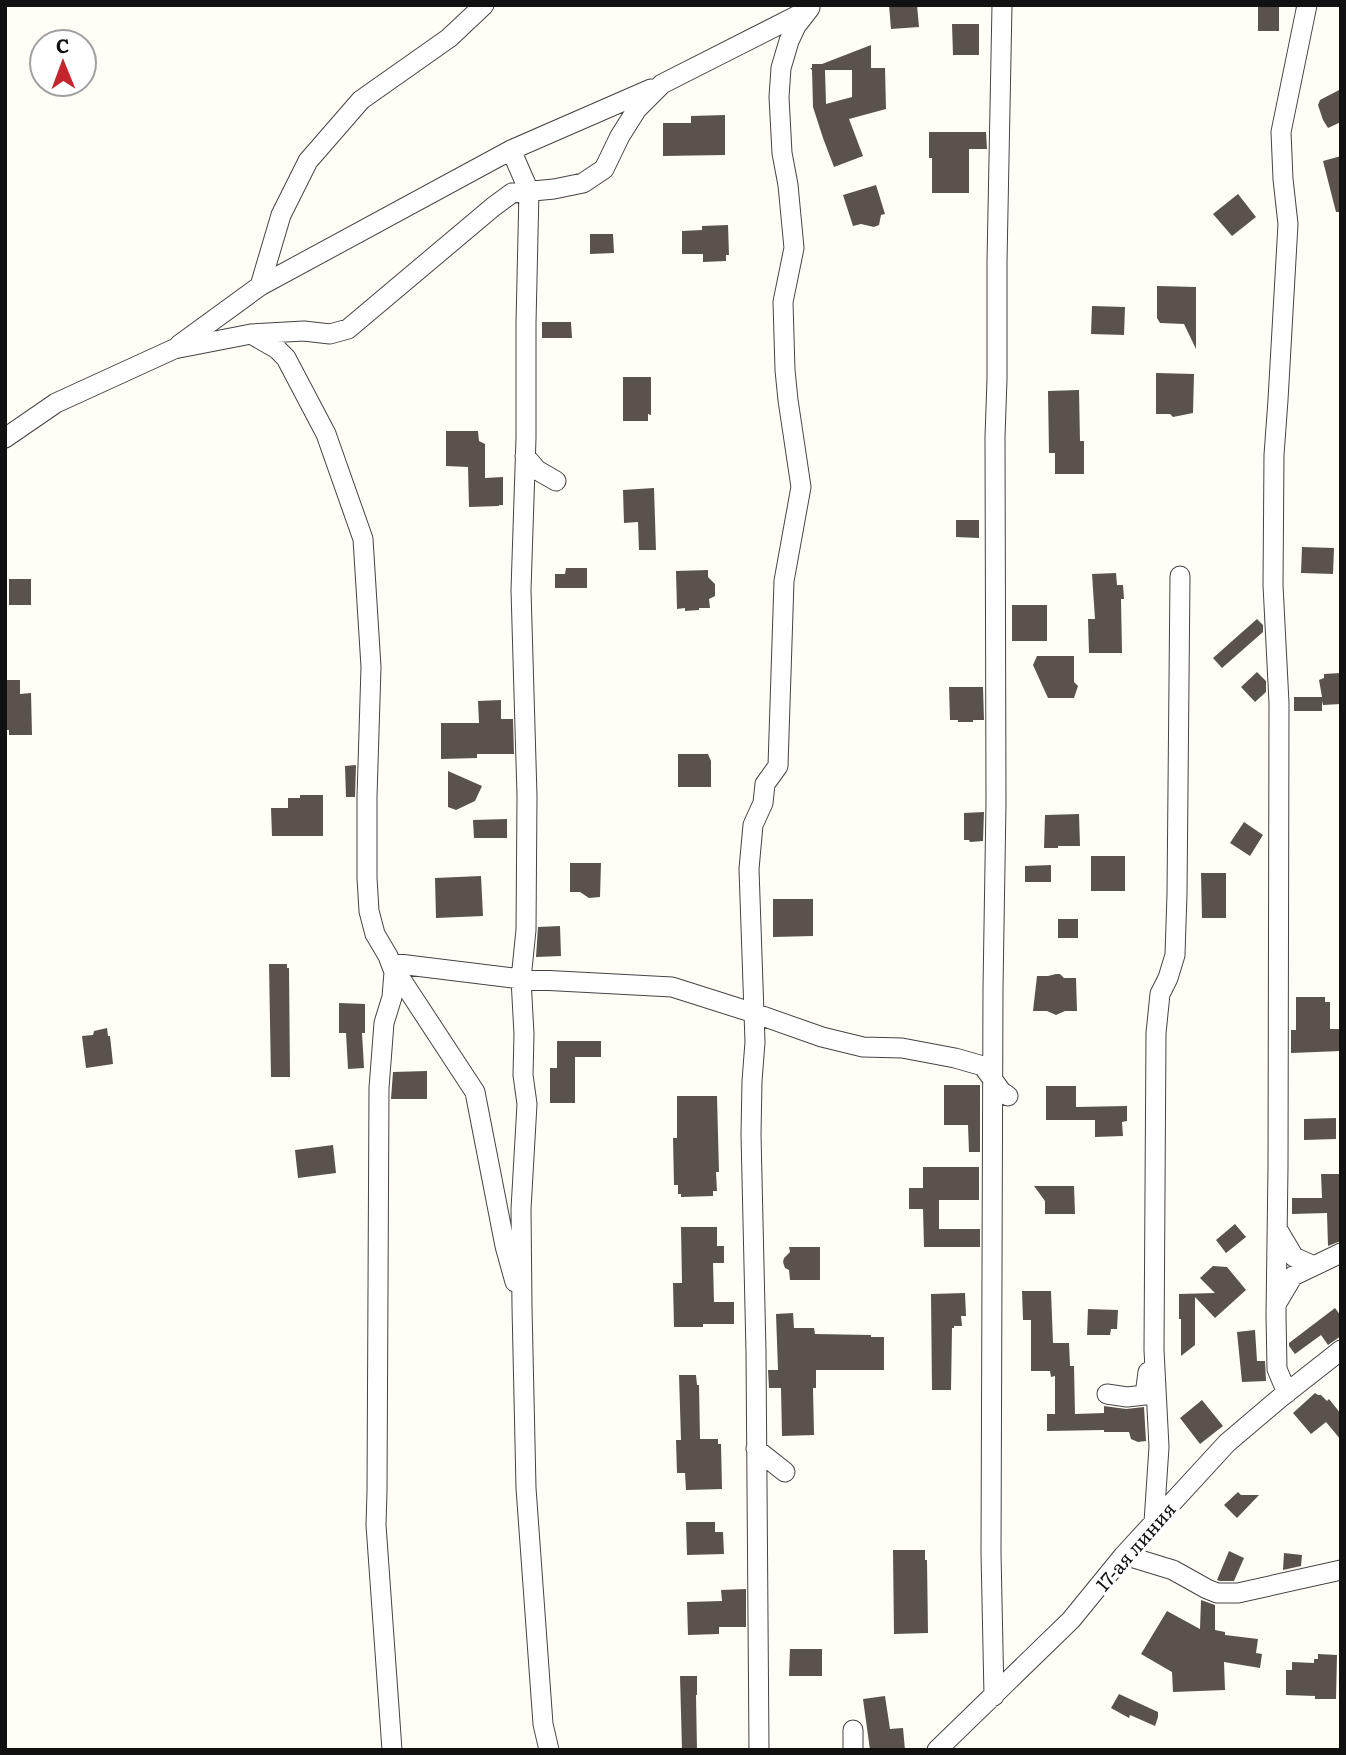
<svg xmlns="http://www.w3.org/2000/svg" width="1346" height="1755" viewBox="0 0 1346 1755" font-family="Literata,serif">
<rect width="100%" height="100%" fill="#fffdf5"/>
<path fill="#5a524d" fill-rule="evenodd" d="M889 5H917L919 27 891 29Z
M1258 7H1279V31H1258Z
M952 24H979V55H953Z
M871 45V68H885L886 109 849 119 863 156 834 167 823 138 813 107H815H813L812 70 810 68H812V64H822ZM825 70H852V97L826 104Z
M1341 89V122L1328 128 1323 120 1318 105 1320 100Z
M725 115V155L663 156V123H691V116Z
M929 132H986L987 149H969V193H932V158H929Z
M1341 156V212H1336L1323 161Z
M876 185 885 214 881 215 879 225 874 227 861 224 853 226 843 195Z
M1238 194 1256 217 1232 236 1213 214Z
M728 225 729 255H726V261L703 262V254H682V231L702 230V226Z
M590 234H613L614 253 590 254Z
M1157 286 1196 287V349L1184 324 1160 323 1157 318Z
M1092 306 1125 307 1124 335 1091 334Z
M542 322H571L572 338H542Z
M1156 373 1194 374 1193 413 1173 417 1170 414H1156Z
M623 377H651V415L648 414V421H623Z
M1079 390 1080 441H1084V474H1055V453H1049L1048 391Z
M446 431H478L479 441 485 444V478L503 477V505H499V506L469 507 468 467 446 466Z
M654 488 656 550H639L638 522 624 523 623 490Z
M956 520H979V538L956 537Z
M1302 547 1334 548 1333 574 1301 573Z
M566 568H587V588H555V574H565Z
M708 570V577L715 584V596L709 599 710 608H699V610L685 611V608L677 609 676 571Z
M1116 573 1117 585H1123L1124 599H1121L1122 653H1089L1088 619H1095L1092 574Z
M9 579H31V605H9Z
M1012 605H1047V641H1012Z
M1257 619 1263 625V632L1222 668 1213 658Z
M1037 656H1074V682L1078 686 1074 698H1048L1033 665Z
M1257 672 1266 681V692L1255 702 1241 687Z
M1341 673V704L1323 705 1322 701V711H1294V697H1322L1319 680 1324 678V674Z
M5 680H20V694L31 693 32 735H9V730H6Z
M949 687H983L984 720H973V722H958V720H950Z
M501 700V719H513L514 754H477V758L441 759V723H479L478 701Z
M678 754H708L711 761V787H678Z
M356 765 355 797H346L345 766Z
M448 771 482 786 475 801 456 810 448 807Z
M300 795H323V836H272L271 808H288V798H300Z
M984 812 983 841 970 842 969 840H964V813Z
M1079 814 1080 846H1058V848H1044L1045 815Z
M507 819V838H474L473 820Z
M1244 822 1263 835 1250 856 1230 843Z
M1091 856H1125V891H1091Z
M570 863H601L600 897 589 898 580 892H570Z
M1051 865V882H1025V866Z
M1201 873H1226V918H1202Z
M481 876 483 916 436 918 435 878Z
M773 899H813V936L773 937Z
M1058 919H1078V938H1058Z
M560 926 561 956 536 957 538 927Z
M269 964H287V968H289L290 1077H271Z
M1056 974H1060L1064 978H1076L1077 1011H1065L1056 1015 1047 1011H1033L1037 976H1048Z
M1296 997H1325V1002H1330V1029H1341V1051L1291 1053V1030H1296Z
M339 1003 365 1004V1033H362L364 1068 348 1069 346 1033H339Z
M107 1028 108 1036H110L113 1064 86 1068 82 1036 93 1035 94 1031Z
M557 1041H601V1057H575V1103H550V1068H557Z
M427 1071V1099H391L393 1072Z
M944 1085H980V1152H969L968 1125H944Z
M1046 1086H1076V1107L1127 1106V1121L1122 1122 1123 1136 1095 1137V1120H1046Z
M677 1096H717L719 1172H716L717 1191H713V1196L681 1197V1194H678V1185H674L673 1138H677Z
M1336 1118V1139L1304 1140V1119Z
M333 1145 336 1173 298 1178 295 1150Z
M923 1167H979V1200H939V1229H980V1247H924L923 1209H909V1188H923Z
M1321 1174H1341V1241L1328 1246 1327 1213 1292 1214V1198H1322Z
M1034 1186H1074L1075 1214H1045V1201Z
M1235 1224 1246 1237 1226 1253 1216 1240Z
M681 1227H717V1246H724V1263H713L714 1302H734V1324H703V1327H674L673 1283H682Z
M789 1247H820V1280H790L789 1270 785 1268 783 1262 784 1258 790 1252Z
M1213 1266 1227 1267 1246 1290 1215 1318 1195 1297V1345L1181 1356V1319H1179V1294L1215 1293 1200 1278Z
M1022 1291H1051L1053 1343H1069L1070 1366H1074L1075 1414 1104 1413V1406L1126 1409 1144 1407 1146 1441 1138 1442 1131 1439 1129 1432H1104V1430L1047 1431V1414H1055V1376L1051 1377 1050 1371H1031V1320H1023Z
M965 1293 966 1316H961L962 1326H954V1328H952L951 1390H932L931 1294Z
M1335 1308 1341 1316V1336L1328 1345 1321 1335 1295 1354 1289 1346V1343Z
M1088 1309 1118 1310 1117 1329H1111L1110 1335H1087Z
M793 1313 794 1328H814L815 1334 871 1335V1337H884V1370H816V1388H813L814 1435 782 1436 781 1388H769L768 1370H778L776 1314Z
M1255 1330 1257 1361H1265L1266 1381 1242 1382 1237 1332Z
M679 1375H696L697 1385H699L700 1439H718V1444H721L722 1489 686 1490 685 1473H677L676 1440H681Z
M1315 1393 1318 1395H1321L1327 1401 1329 1399 1341 1414V1440L1326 1422 1311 1434 1293 1413Z
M1202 1400 1223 1426 1200 1444 1180 1418Z
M1238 1492 1241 1495H1259L1237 1518 1224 1505Z
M686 1522H715V1532H723L724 1554 687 1555Z
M893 1550H925V1560H927L928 1633 894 1634Z
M1229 1551 1244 1558 1234 1581H1220L1217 1580Z
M1284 1553 1302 1555 1301 1566 1283 1570Z
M746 1589V1627H719V1634L688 1635 687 1602 722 1601 721 1590Z
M1201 1600 1215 1605V1630L1225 1632V1635L1258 1639 1256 1653 1262 1654 1260 1668 1224 1662 1225 1690 1173 1692 1172 1672 1141 1654 1167 1611 1200 1629Z
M790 1649H822V1676H789Z
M1318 1654 1337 1655 1336 1699H1315V1696L1286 1695V1670H1292V1662L1314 1663V1659H1318Z
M680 1676H697V1695H696L697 1750H682Z
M1119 1694 1158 1712V1717L1155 1726 1130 1715 1129 1718 1111 1708Z
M885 1696 890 1729 903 1728 905 1750H870L863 1699Z"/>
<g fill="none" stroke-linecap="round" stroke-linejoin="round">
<g stroke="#444" stroke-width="21">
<path id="minor" d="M511 150 651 89
M260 286 511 150 529 191 526 323V438L521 590 527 796 526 930 521 979 524 1034 523 1075 527 1104 521 1209 522 1307 526 1488 543 1724 549 1750
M251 334 277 349 286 358 326 434 363 539 371 667 367 797V878L369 911 375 934 388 956 394 972 392 997 384 1023 379 1088 377 1491 376 1525 392 1750
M179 345 260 286 281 215 308 161 361 100 449 38 484 5
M5 438 56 403 174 349 251 334 304 331 330 334 348 329 493 207 512 193 554 189 583 183 604 169 620 136 637 109 662 84 806 11
M525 456 537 470 556 481
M391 963 521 979 672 987 754 1013 822 1037 863 1047 902 1048 955 1058 983 1066 1001 1091 1008 1096
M393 967 475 1092 505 1246 515 1282
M1278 1230 1294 1257 1314 1266
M1277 1303 1293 1276 1341 1253
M1287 1393 1277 1369 1276 1315 1278 1167 1279 703 1273 585 1274 455 1278 400 1288 224 1283 179 1281 132 1307 5
M1107 1394 1127 1397 1145 1395 1148 1372
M756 1449 785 1472
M1154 1522 1159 1447 1154 1350 1156 1033 1160 994 1168 978 1175 955 1177 894 1180 576
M1124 1555 1173 1570 1207 1589 1217 1593H1238L1341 1570
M994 1696 991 1553 993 988 996 803 995 437 997 379V262L1002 5
M759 1750 756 1352 751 1134 752 1081 755 1042 749 869 753 825 763 803 765 784 778 766 784 581 801 487 788 400 785 370 783 302 794 248 788 185 782 153 779 97 781 68 789 41 796 26 810 8
M853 1750V1730
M937 1750 1071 1620 1124 1555 1227 1443 1280 1398 1341 1350"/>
</g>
<use href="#minor" stroke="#fff" stroke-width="19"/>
</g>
<g text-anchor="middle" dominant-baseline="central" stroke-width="7" stroke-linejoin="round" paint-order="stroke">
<g font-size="19" fill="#111" stroke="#fff">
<text transform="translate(1135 1546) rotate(-49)">17-ая линия</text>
</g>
</g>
<rect width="1346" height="1755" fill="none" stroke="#111111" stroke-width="14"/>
<g transform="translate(63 63) rotate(359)"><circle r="33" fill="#ffffff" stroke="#a0a0a0" stroke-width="2"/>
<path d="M0-5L12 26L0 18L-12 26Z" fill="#c4262e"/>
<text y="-10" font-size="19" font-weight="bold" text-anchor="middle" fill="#111111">С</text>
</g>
</svg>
